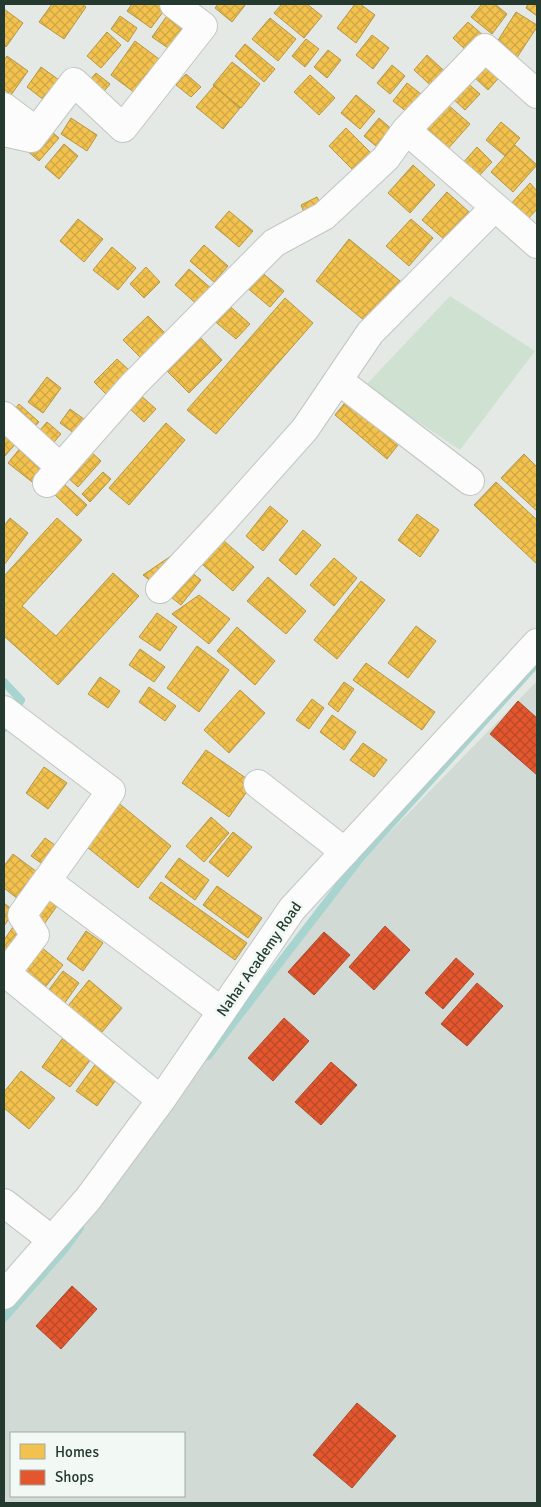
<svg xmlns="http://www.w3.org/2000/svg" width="541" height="1507" viewBox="0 0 541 1507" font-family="Signika,sans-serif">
<defs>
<pattern id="homes-cross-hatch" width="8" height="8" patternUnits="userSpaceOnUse" patternTransform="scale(1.25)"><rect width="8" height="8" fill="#f2c14e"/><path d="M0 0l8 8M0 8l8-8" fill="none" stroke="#cfa744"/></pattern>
<pattern id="shops-cross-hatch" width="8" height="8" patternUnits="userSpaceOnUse" patternTransform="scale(1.25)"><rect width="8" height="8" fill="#e4572e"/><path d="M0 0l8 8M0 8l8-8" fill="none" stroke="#b94928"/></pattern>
</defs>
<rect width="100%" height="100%" fill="#e4e9e6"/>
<path fill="#d2dad5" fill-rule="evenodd" d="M537 681V1503H4V1313L349 874ZM11 1433H184V1496H11Z"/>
<path fill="#cfe1d0" d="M450 296 535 351 460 450 365 386Z"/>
<path fill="url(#homes-cross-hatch)" stroke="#b49845" d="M52 4H82L86 7 64 39 39 22Z
M132 4H159L166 8 151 28 127 11Z
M218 4H246L232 22 215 8Z
M282 4H307L322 16 304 38 274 13Z
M355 4H360L375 15 356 43 337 28Z
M482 4H495L507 14 492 34 471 17Z
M528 4H537V16L526 8Z
M4 9 23 23 6 47 4 45Z
M516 12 537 25V27L516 59 495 45Z
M169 13 190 29 174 52 152 37Z
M120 16 137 28 128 42 111 29Z
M270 18 296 39 278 61 252 39Z
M468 22 484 36 469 53 453 38Z
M107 32 121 45 101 68 87 56Z
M372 35 389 48 373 69 356 55Z
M306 39 319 49 305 67 292 56Z
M135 41 163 62 139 96 111 75Z
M245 44 275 69 264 82 235 56Z
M328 50 341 60 327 78 314 67Z
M427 55 452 78 439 93 414 70Z
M7 56 28 71 11 95 4 89V60Z
M488 59 503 73 488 90 473 76Z
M232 62 260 84 241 108 213 85Z
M392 65 405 76 390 94 377 83Z
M41 67 59 80 44 100 27 87Z
M96 73 110 84 90 108 76 96Z
M186 74 201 87 191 97 176 85Z
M310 75 335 98 319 115 294 92Z
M464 80 480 94 465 110 450 96Z
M407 83 426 98 412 116 393 101Z
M214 86 240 108 223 129 196 107Z
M356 95 375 111 360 129 341 113Z
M447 104 470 124 445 152 423 132Z
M71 118 97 135 87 151 61 134Z
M379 118 397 134 383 152 364 136Z
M501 122 520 138 505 156 486 140Z
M45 126 59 138 39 161 25 149Z
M346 128 375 157 358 175 329 146Z
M64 144 78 156 59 179 45 167Z
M515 145 537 165 513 192 491 172Z
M477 147 492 162 477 178 462 164Z
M413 165 435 185 410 213 388 193Z
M530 183 537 191V209L526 221 509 206Z
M447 192 469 212 445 240 422 220Z
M317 197 324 211 307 219 301 205Z
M229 211 253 231 239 247 215 227Z
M78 219 103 239 84 262 60 241Z
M411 219 433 238 409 266 386 246Z
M349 239 405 285 371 326 316 281Z
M204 245 228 266 214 282 190 261Z
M112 247 136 268 118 290 93 270Z
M146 267 160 282 144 298 130 284Z
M189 269 213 290 199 306 175 285Z
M260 271 284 291 270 307 246 287Z
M285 298 313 323 216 434 187 410Z
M226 303 250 324 236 339 212 319Z
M148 316 170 338 146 363 123 340Z
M196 333 222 360 189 393 163 367Z
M117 359 130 371 107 395 94 382Z
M47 377 61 388 43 413 28 402Z
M357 388 409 431 387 459 335 415Z
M139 394 156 409 144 422 128 407Z
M19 404 39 422 29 433 10 415Z
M70 409 88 422 78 436 60 423Z
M47 422 61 434 47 450 33 438Z
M166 423 185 440 129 505 109 488Z
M4 428 18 441 4 457Z
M26 441 53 463 36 485 8 463Z
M89 450 101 461 78 487 65 475Z
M524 454 537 467V511L501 478Z
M103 472 111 479 90 502 82 494Z
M496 482 537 520V564L474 505Z
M63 483 87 505 77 516 53 493Z
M270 506 288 521 263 551 246 536Z
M417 514 439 530 420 557 398 540Z
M10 518 28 533 4 565V526Z
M57 518 82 540 22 606 56 636 113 573 139 596 58 685 4 636V576Z
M303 530 321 545 296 575 279 560Z
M216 534 254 567 233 591 195 558Z
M171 556 201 580 181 605 143 575Z
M334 558 357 578 334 606 310 585Z
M268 577 306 611 286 634 247 601Z
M361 581 385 600 337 659 314 640Z
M199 595 230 619 209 644 172 614Z
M157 613 177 627 160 651 139 637Z
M416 626 436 641 408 678 388 663Z
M237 627 275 661 255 685 217 651Z
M197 646 229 670 199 712 167 688Z
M140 649 165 667 154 682 129 665Z
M366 663 435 712 422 730 353 680Z
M100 677 120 691 108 708 88 694Z
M344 682 354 689 338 712 328 704Z
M149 687 176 706 165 721 139 702Z
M240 690 265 713 229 753 204 730Z
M312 699 324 708 309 729 296 720Z
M332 715 356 732 344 750 320 732Z
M363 743 387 760 374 777 350 760Z
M206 750 253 783 229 817 182 783Z
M44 767 67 783 48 809 26 793Z
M116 801 171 846 138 888 82 843Z
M211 817 229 833 204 862 186 846Z
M233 832 252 847 228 877 209 862Z
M45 838 62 850 48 868 31 856Z
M13 854 37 872 18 899 4 888V866Z
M179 858 209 880 195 900 165 877Z
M161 882 247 943 235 960 149 898Z
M217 886 262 918 248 938 203 905Z
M41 894 57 906 37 934 21 921Z
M4 903 14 911 4 926Z
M13 927 25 936 4 955V940Z
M86 931 103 943 83 971 67 959Z
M30 938 63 965 38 996 5 969Z
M63 971 79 983 59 1011 42 999Z
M89 980 122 1008 97 1038 64 1011Z
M62 1039 91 1059 70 1087 42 1067Z
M97 1062 118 1077 97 1106 76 1091Z
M21 1071 55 1098 29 1129 4 1108V1092Z"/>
<path fill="url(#shops-cross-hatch)" stroke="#aa4e2e" d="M518 701 537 718V775L490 734Z
M385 926 410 950 374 990 349 967Z
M324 932 350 955 314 995 288 972Z
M456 958 474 974 443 1009 425 993Z
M477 983 503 1006 467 1046 441 1024Z
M284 1018 309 1041 273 1081 248 1058Z
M331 1062 357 1085 321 1125 295 1102Z
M72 1286 97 1309 61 1349 36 1326Z
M357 1403 396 1436 352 1488 313 1455Z"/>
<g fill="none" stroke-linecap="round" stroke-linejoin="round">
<path stroke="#a8d4d0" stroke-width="8" d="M4 682 21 700 4 728
M208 1056 362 856 537 663
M4 1318 63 1251 80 1228"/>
<g stroke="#c1c6c3" stroke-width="30">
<path id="minor" d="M4 107 36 131
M4 132 31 138 74 82 123 128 203 26 174 4
M495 207 537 244
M338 380 470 481
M4 416 60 467
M47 483 134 384 274 243 324 216 386 158 406 130 485 48 537 94
M160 589 223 521 305 429 370 333 495 207 406 130
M4 710 111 791 22 915 35 935 6 973 161 1100
M258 784 345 852
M47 881 221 1011
M4 1203 52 1240
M4 1295 88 1199 161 1100 292 909 537 643"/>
</g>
<use href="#minor" stroke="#fbfcfb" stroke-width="28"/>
</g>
<g text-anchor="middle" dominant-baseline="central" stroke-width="5" stroke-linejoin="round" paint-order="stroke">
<g font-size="15" fill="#243a2f" stroke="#f2f8f4">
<text transform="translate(259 959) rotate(-55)">Nahar Academy Road</text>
</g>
</g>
<rect width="541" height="1507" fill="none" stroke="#243a2f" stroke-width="10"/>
<rect x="10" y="1432" width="175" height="65" fill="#f2f8f4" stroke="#a0aca5"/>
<rect x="20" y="1444" width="25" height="15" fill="#f2c14e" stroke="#a0aca5"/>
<text x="55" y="1457" font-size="15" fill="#243a2f">Homes</text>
<rect x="20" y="1470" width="25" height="15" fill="#e4572e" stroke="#a0aca5"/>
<text x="55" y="1482" font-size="15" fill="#243a2f">Shops</text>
</svg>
